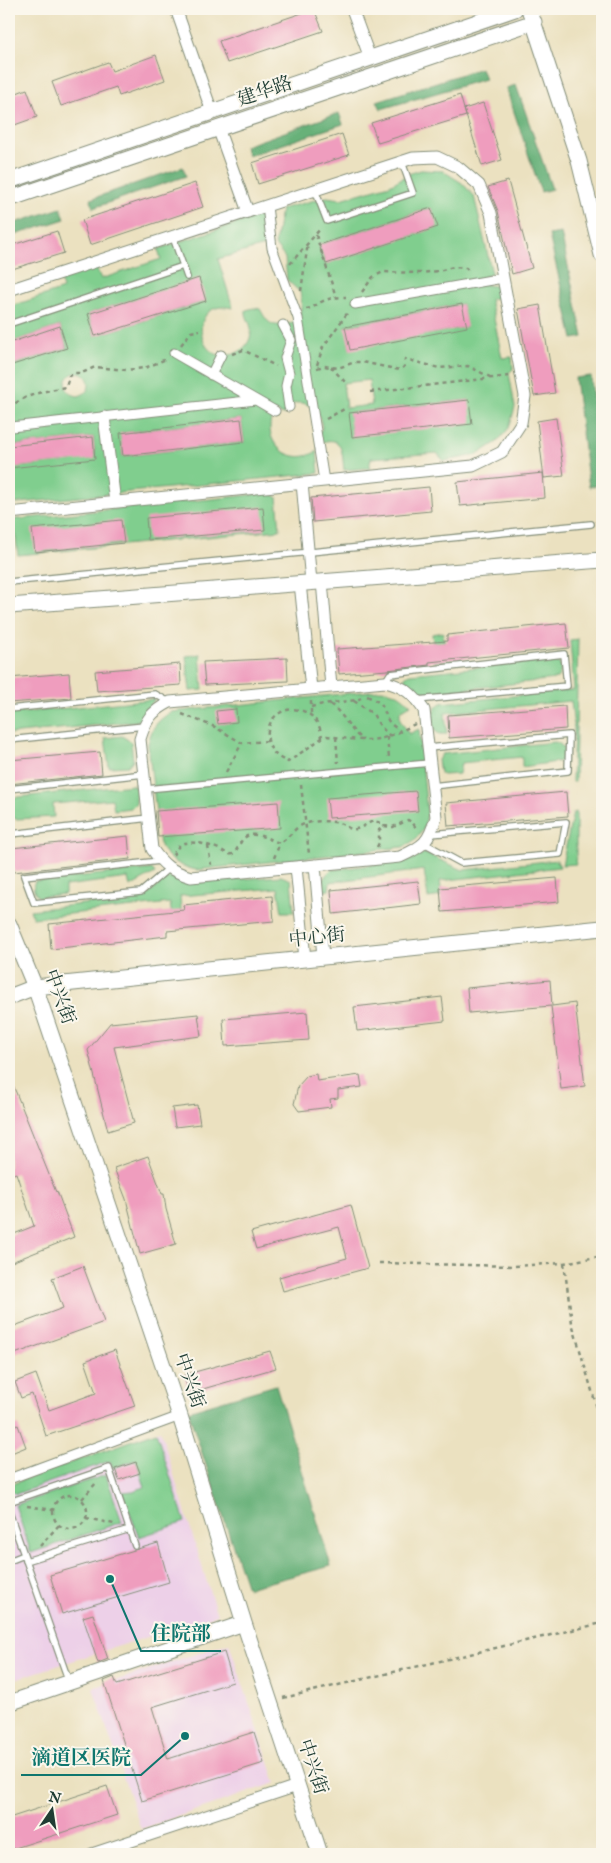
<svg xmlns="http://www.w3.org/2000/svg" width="611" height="1863" viewBox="0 0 611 1863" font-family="'IM FELL English','Noto Serif SC',serif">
<rect width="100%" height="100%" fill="#fbf7ec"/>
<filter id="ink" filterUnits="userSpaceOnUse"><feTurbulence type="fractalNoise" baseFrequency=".02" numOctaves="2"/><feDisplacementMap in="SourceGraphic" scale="10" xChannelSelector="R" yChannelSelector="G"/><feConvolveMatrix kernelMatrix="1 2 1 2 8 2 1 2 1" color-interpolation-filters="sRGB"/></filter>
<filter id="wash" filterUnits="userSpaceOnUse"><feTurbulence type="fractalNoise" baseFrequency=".0096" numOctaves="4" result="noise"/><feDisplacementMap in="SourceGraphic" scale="20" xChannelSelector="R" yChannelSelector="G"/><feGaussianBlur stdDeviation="1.12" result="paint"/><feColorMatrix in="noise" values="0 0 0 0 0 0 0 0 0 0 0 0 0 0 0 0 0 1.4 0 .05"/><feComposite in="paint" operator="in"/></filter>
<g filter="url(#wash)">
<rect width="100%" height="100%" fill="#ebe1c0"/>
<path fill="#edd0e8" d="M160 1430 217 1615 9 1681V1485Z
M229 1643 276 1783 141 1829 93 1688Z"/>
<path fill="#80ce8e" stroke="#508661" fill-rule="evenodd" d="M421 170 443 171 462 183 474 196 491 269V274L484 277 486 285 495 286 500 290 501 297 490 299 502 358 512 357 513 369 509 373 515 407 509 428 497 442 477 455 444 461 437 453 371 458 369 468 344 470C342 456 344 435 323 442L318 435 322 428C320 406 296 391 283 415L275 411C257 440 291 469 317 451L319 473 9 504V468L95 458 93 437 9 446V366L67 348 60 326 9 343V307L63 289 60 279 96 267 101 279 161 259 158 249 259 216 268 245 218 259 233 308C186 297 195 370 236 353 244 350 251 341 251 332 252 324 245 318 246 310L254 308 260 309C263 314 266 321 272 324 276 326 283 325 288 324 302 321 303 305 300 292L287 280 285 258 275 245 281 209 327 197 341 199 390 185 411 173ZM431 208 437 227 325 264 319 245ZM198 279 206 301 95 336 88 314ZM462 304 466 327 350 349 346 326ZM79 372C93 377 92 393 78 396 65 394 62 382 72 374ZM369 380 372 405 346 408 343 383ZM469 400 352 437 350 413ZM241 419 244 442 123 456 121 433Z
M269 493 277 497 280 530 18 555 15 532H9V520Z
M443 632 446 656 463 654 460 661 435 663 432 634Z
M578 639 575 782H572L574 728 571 701 445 713 447 734H439L434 730C433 719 430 711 441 703L574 690 570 640Z
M200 654 203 690 190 691 186 656Z
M551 660 560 664C561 671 561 674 556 679L430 693 421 691 404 679 407 675 410 674Z
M380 690C395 691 400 694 411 705L400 711V720L409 734 419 729 427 813C425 831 419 839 403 847L196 870C179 866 169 860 160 846L148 744C152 727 156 722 171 712Z
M155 699 138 721 9 734V714Z
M122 736 131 742 133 760 128 766 109 767 105 738Z
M555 742C566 745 564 752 563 761L522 767V757L461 763 459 774 443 775 440 773 438 760 442 754Z
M133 785 136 790V803L131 808 114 810 112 799 53 804 54 817 16 819 9 816 10 798Z
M576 812V864L562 865 573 813Z
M424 853 463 870 557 860 560 867 440 881 442 896 428 898 424 870 330 882 329 890 323 891C322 881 323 877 331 870L411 860Z
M152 869 155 873 130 887 128 878 65 886V894L38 897C34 892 32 887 35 881Z
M281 876 291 880 294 912H282L278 888 180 896 182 922 173 923 170 903 33 918 30 910 137 898 149 894 168 877 192 883Z
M156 1432 185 1522 139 1537 122 1492 133 1491 145 1487 136 1460 113 1468 110 1461 16 1494 11 1491 9 1485Z
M106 1475 122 1522 31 1553 15 1505Z"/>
<path fill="#68b179" stroke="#447756" d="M481 68 485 79 381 109 377 101Z
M516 85 552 189 541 192 506 88Z
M339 113 343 124 248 156 245 146Z
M183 167 186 176 93 208 91 199Z
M61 208 65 219 9 237V225Z
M561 233 583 337 573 339 549 235Z
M591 376 600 485 589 487 575 378Z
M276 1385 331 1566 247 1588 188 1411Z"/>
<g id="blocks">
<path fill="#ef9dbe" d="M314 9 323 31 227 63 219 41Z
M156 55 165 80 119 96 116 87 61 106 52 82 108 62 112 71Z
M27 89 37 117 9 127V96Z
M460 95 466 116 378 143 371 123Z
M483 103 502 160 482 166 464 109Z
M342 134 349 155 258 184 252 163Z
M508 181 532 268 512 274 498 211 488 187Z
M195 183 203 207 90 245 82 220Z
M431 208 438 227 326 264 319 245Z
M57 231 64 253 9 270V246Z
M199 278 206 301 95 336 88 314Z
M462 304 467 327 350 350 345 327Z
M540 305 555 393 534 396 518 309Z
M60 326 67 348 9 366V343Z
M469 400 472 424 352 437 349 413Z
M556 418 564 476 544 478 537 421Z
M241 419 244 442 123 456 120 433Z
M93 437 95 459 9 468V446Z
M543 473 545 498 460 506 457 482Z
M429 487 431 511 313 522 311 498Z
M263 507 265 530 148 540 146 518Z
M121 520 124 543 35 552 32 529Z
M566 623 569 648 429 662V665L387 670 339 674 337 649 447 641V635Z
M287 658 288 681 205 685 203 662Z
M180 664 181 685 97 691 95 671Z
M69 673 71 698 9 703V678Z
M565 706 566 729 449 738 448 715Z
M236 709 237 722 218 724 216 711Z
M100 752 102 774 9 784V760Z
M416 791 418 811 329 818 327 798Z
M566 792 568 816 448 826 446 803Z
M278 802 280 828 158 837 156 811Z
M128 836 130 859 14 872 11 848Z
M557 878 559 902 442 912 440 888Z
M418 881 421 904 333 914 331 890Z
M272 896 274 921 167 931V936L51 949 49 924 184 910 183 905Z
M550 980 552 1006 575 1003 585 1086 561 1089 551 1006 469 1013 467 988Z
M442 997 445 1021 357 1031 354 1007Z
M307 1012 309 1040 225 1046 223 1019Z
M198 1014 201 1036 114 1047 134 1123 108 1131 88 1050 110 1023Z
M316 1074 317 1081 360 1075 362 1087 338 1090V1098L330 1099 331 1107 299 1111 294 1104 298 1086 307 1076Z
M9 1075 56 1192 57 1191 74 1237 9 1263V1236L34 1226 16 1173 9 1176Z
M197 1105 200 1124 175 1127 172 1108Z
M148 1156 162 1194H164L166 1209 176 1244 140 1254 126 1199 114 1168Z
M351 1205 368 1268 283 1291 279 1277 347 1258 339 1227 256 1249 251 1232Z
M83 1266 104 1322 9 1356V1328L63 1308 52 1278Z
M115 1350 135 1406 46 1436 32 1394 21 1398 15 1382 36 1374 49 1410 96 1393 85 1361Z
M270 1351 276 1368 189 1393 184 1375Z
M18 1425 26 1447 9 1454V1429Z
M136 1462 140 1473 119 1480 115 1469Z
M158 1543 169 1582 62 1614 50 1575Z
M93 1614 108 1659 98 1663 83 1617Z
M224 1652 233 1682 152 1707 168 1759 254 1732 264 1763 142 1801 104 1681 114 1677 117 1685Z
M107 1786 117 1815 9 1850V1818Z"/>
</g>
</g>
<g filter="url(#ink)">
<use href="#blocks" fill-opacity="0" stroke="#858f7a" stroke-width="1"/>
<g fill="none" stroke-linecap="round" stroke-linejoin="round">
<g stroke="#858f7a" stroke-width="8">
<path id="service" d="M315 190 327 221 413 193 402 162
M173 237 187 277
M9 324 183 266
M9 582 591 524
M385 682 390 674 564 654 567 686 417 700
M9 709 155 694 169 702
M9 740 144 726
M428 748 569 735 568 771 432 786
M9 789 144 774
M146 789 430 763
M9 829 11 834 149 818
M424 843 461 863 560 854 566 822 431 834
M160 861 24 876 34 903 141 892 169 868
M9 1502 109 1468 135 1546
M9 1512 69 1682
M9 1561 24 1555
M26 1561 130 1529"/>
</g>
<g stroke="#858f7a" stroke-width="11">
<path id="pedestrian" d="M267 206 272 248 298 318 324 481
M355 304 503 278
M283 325 291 340 285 358 289 373 286 386 289 407
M174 353 275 411
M211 375 221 355
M11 427 256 400
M9 1479 180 1416"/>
</g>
<g stroke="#858f7a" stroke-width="13">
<path id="minor" d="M176 9 212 112
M352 9 370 58
M218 128 248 212
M9 290 413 158 437 157 458 167 479 185 491 213 525 396 521 423 502 452 473 466 9 513
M104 417 115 502
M302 483 311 582
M322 581 331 687
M300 583 311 689
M385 682C405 687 412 693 424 710L436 817C429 842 424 846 400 857L191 877C171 871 164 866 152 849L140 739C146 719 151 712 170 702Z
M315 865 323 957
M296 867 305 959
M92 1854 297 1786"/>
</g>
<g stroke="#858f7a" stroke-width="17">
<path id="tertiary" d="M529 9 579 161 602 255
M9 181 515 9
M9 199 534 22
M9 606 602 560
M9 924 35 987 180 1416 244 1623 320 1854
M9 997 35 987 602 928
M9 1703 244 1623"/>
</g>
<path stroke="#858f7a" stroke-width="2.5" stroke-dasharray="4 4" stroke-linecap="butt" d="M316 235 336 297
M290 264 321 228
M301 291 308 243
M362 292 373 277 383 272 420 273 439 271 453 267 466 268 470 273
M306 309C313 308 316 305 321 302 329 298 337 297 346 297
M181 345 191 332 200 330
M232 354 243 350 276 366
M317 365 323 347 348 312
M331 367 346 383
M317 368 324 366 338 368 355 362H362L400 370 404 367 405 359 439 368 468 366 492 378
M370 392 510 376
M9 400 16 402
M9 408C26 394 45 391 66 387L69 376 74 373H82L95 367 126 370 145 368 166 359
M326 419 346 408
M367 696C384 704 381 704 388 720 390 724 396 728 400 731
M311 701V715
M354 701 373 714 380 726 390 736
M330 704C345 715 349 730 363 740
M311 707 323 704 357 700 361 698
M182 714 215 727 242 743 268 741
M336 737 338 763
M387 737 389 758
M322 738C318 697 263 702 268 740 270 752 278 758 288 762L322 738 327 736C344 738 362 742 378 739 391 737 403 730 415 724
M226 772 242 743
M301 785 309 854
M208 846 211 865
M377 847 379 843V830L384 826 393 827 408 820 413 823 417 830
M173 855C175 851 177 848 180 845 189 839 209 845 219 849 224 851 227 855 233 854 237 850 239 845 242 840 252 828 269 840 280 843 287 839 291 833 297 828 307 820 327 820 339 823 344 824 350 831 356 829 367 827 372 815 384 826
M274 858 280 843
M379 1263 514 1266 564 1263 602 1256
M564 1263 572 1323 602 1425
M53 1512a17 17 0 1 1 34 0a17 17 0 1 1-34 0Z
M82 1499 96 1483
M27 1506 53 1510
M86 1518 114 1524
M40 1546 59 1525
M283 1698 602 1623"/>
<use href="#service" stroke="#fff" stroke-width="5.5"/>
<use href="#pedestrian" stroke="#fff" stroke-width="9"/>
<use href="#minor" stroke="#fff" stroke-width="11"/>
<use href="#tertiary" stroke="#fff" stroke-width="15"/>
</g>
</g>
<g text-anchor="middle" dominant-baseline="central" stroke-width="4" stroke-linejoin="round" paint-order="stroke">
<g font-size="19" fill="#1f3d34" stroke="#fbf7ec">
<text transform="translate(265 92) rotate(-19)">建华路</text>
<text transform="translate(317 938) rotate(-6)">中心街</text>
<text transform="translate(59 997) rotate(70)">中兴街</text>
<text transform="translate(189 1381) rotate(71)">中兴街</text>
<text transform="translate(312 1767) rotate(72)">中兴街</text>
</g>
</g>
<path fill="none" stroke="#0f766e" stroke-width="2" d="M110 1579L141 1651H221M185 1736L141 1775H21"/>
<g fill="#0f766e" stroke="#fbf7ec" stroke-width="2">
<circle cx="110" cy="1579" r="5"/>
<circle cx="185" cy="1736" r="5"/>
</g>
<g font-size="20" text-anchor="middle" font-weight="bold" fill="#0f766e" stroke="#fbf7ec" stroke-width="4" stroke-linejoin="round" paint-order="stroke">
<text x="181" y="1640">住院部</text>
<text x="81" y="1764">滴道区医院</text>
</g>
<rect width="611" height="1863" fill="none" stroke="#fbf7ec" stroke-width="30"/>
<g transform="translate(52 1810) rotate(13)" stroke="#fbf7ec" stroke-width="4" paint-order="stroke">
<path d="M0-4L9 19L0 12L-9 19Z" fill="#1f3d34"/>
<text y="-8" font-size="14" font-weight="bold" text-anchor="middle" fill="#1f3d34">N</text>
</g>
</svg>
